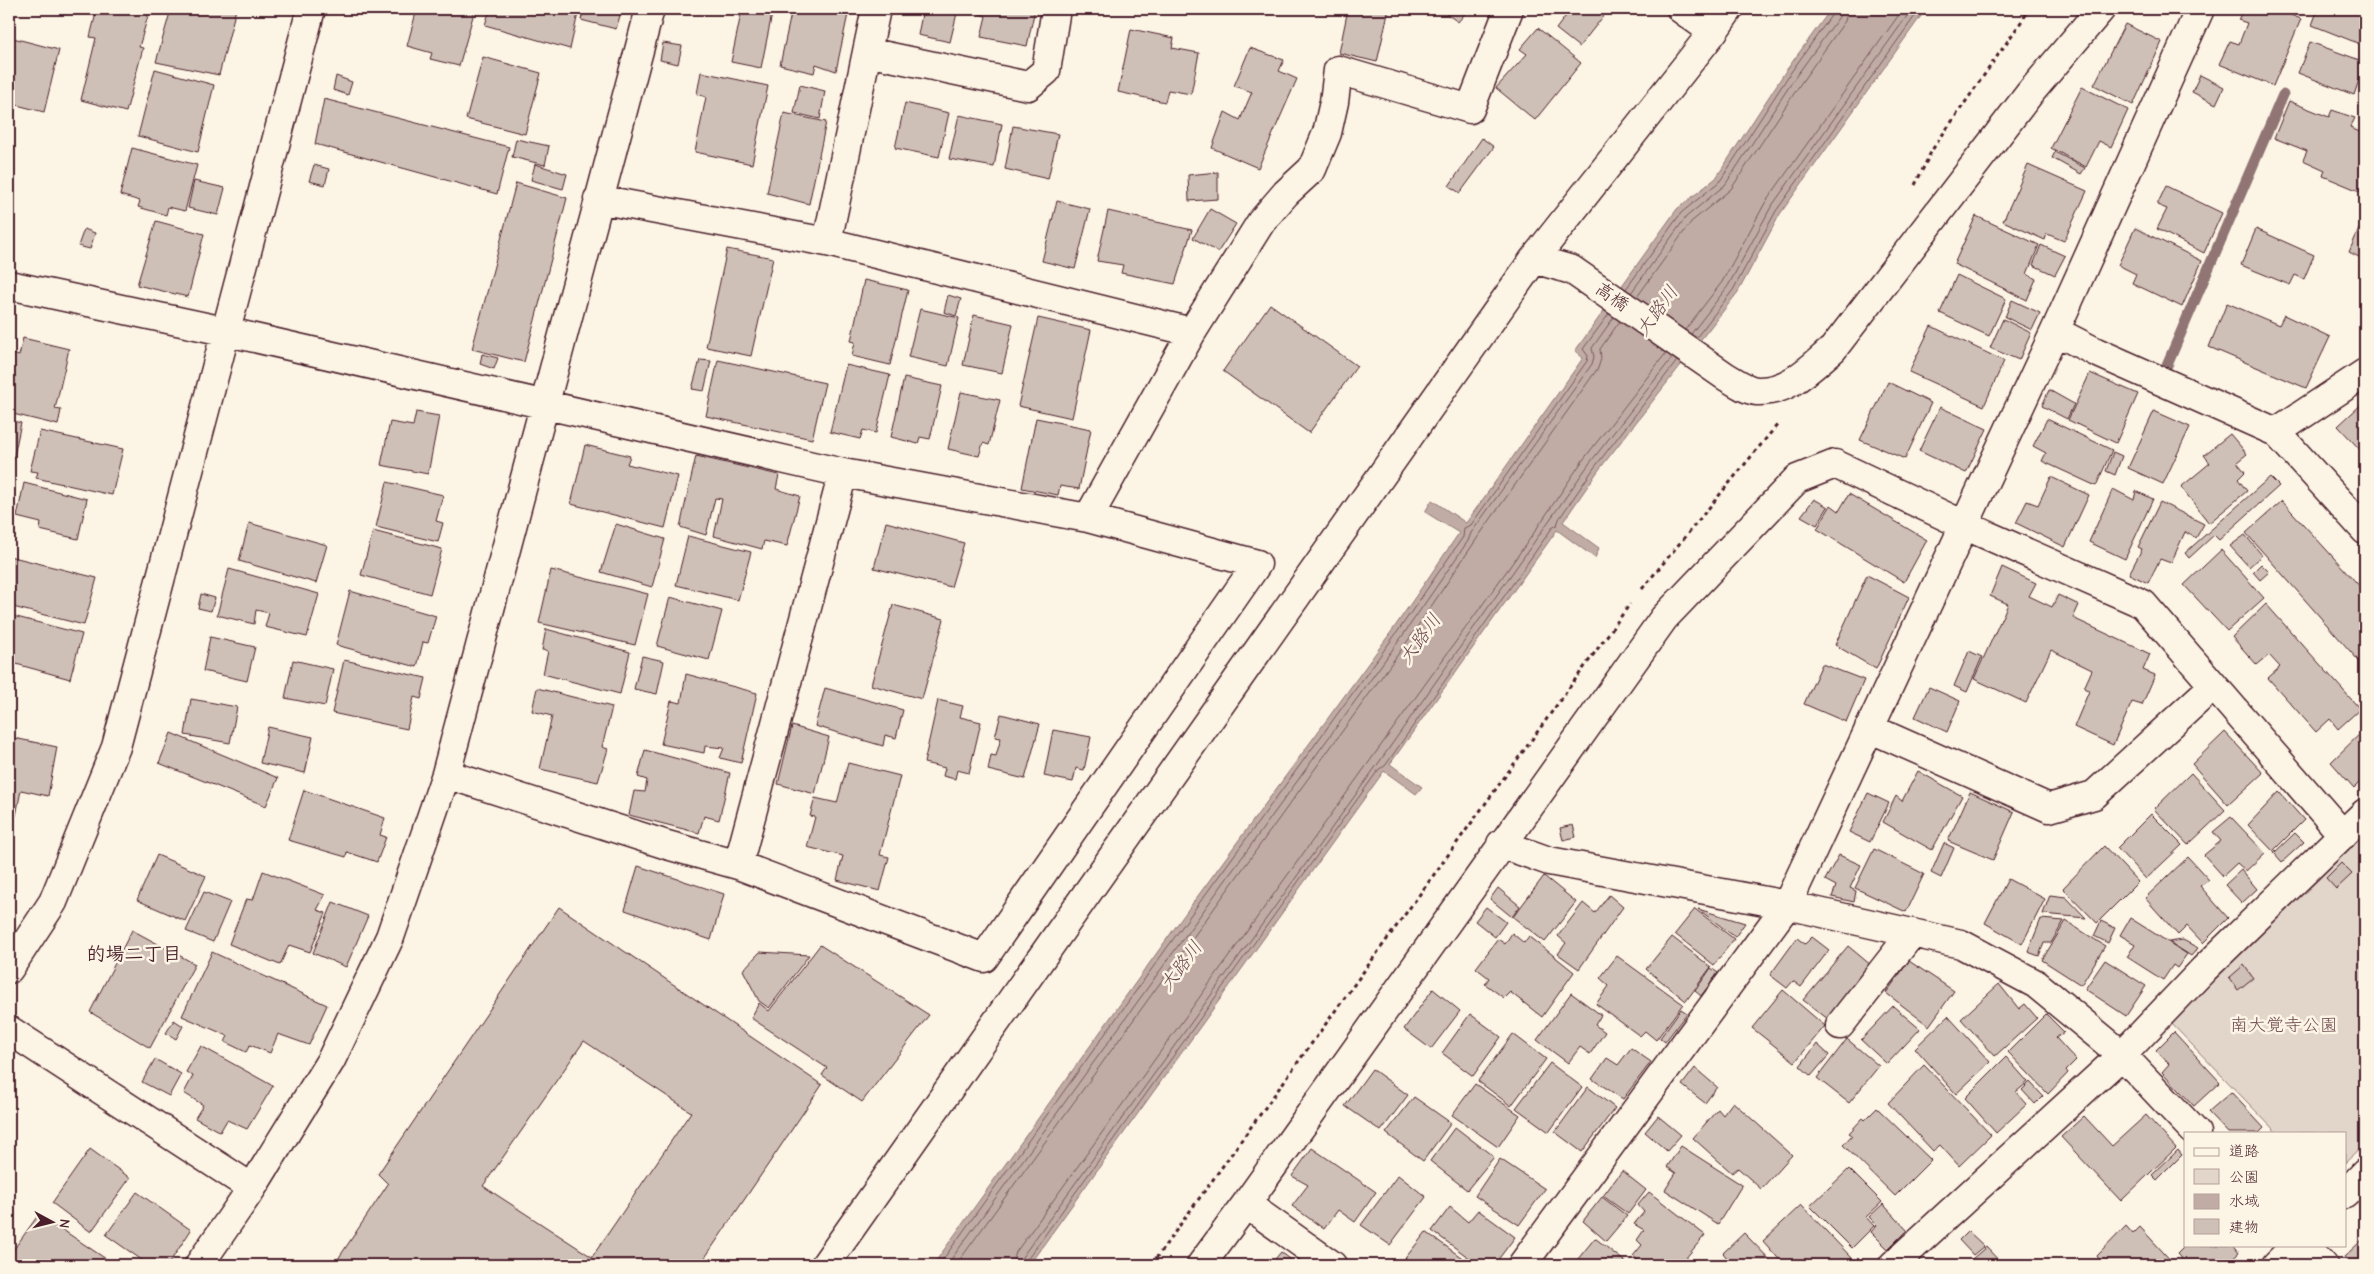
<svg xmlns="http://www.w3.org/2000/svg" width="2374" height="1274" viewBox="0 0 2374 1274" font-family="'Comic Neue','Klee One',sans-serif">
<rect width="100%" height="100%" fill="#fcf5e5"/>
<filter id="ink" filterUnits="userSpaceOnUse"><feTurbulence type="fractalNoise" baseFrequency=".02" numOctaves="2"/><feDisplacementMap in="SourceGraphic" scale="10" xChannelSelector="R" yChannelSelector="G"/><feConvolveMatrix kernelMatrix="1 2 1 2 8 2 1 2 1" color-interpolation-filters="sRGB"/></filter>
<g filter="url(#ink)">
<path fill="#e2d5ca" stroke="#967a7a" d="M2365 833V1144L2345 1163V1133H2277L2170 1022Z"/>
<path fill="#c0aca5" stroke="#917474" d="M1831 9H1926L1780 214 1738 292 1598 471 1563 522 1599 548 1595 558 1557 530 1390 764 1422 787 1416 794 1384 771 1029 1265H933L1192 904 1394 628 1459 533 1425 512 1432 500 1466 523 1583 358 1575 351 1677 209 1716 178 1785 72Z"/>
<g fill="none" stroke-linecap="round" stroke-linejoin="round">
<path stroke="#79575c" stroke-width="1" d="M1626 289 1681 213 1720 181 1789 75 1833 13 1834 9
M1631 293 1686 217 1725 185 1794 79 1839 17 1841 9
M1637 297 1691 222 1731 189 1801 83 1845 21 1848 9
M1685 330 1722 282 1765 203 1903 9
M1691 334 1728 286 1771 207 1912 9
M1696 338 1733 290 1776 211 1920 9
M939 1265 1197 906 1398 631 1463 537 1464 528 1471 525 1587 361 1588 356 1583 349 1609 314
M947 1265 1403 635 1468 541 1471 533 1592 364 1594 357 1592 348 1614 317
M956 1265 1409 639 1478 537 1598 368 1601 359 1600 349 1620 321
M1012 1265 1016 1252 1529 540 1583 460 1666 353
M1019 1265 1022 1257 1380 761 1589 464 1672 358
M1026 1265 1027 1260 1379 769 1385 766 1552 528 1557 525 1559 519 1594 468 1677 361"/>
<path stroke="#917474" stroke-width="11" d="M2167 365 2283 95"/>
</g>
<path fill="#cfc0b7" stroke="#4a1f2b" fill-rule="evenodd" d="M97 9H150L139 47 143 48 126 112 81 100 96 38 90 37Z
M171 9H236L219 75 156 62Z
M417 9H475L459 66 430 59 432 53 407 46Z
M490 9H579L570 49 485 25Z
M584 9H622L616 29 581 20Z
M742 9H773L761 68 731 62Z
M792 9H829L848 14 836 71 816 64 814 73 780 65Z
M923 9H958L950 42 918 35Z
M978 9H1035L1027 46 981 37 986 16 977 13Z
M1348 9H1389L1377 62 1339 53Z
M1440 9H1469L1458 22Z
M1571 9H1609L1579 47 1556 29Z
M2243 9H2276L2301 19 2273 86 2219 64 2230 41 2239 44 2247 23 2238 20Z
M2318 9H2365V46L2312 25Z
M2125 24 2162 42 2133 105 2094 85Z
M1538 28 1581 63 1535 120 1496 88 1527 54 1520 49Z
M1131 29 1174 38 1172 48 1199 53 1191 94 1168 90 1165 102 1118 92Z
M13 38 59 50 44 112 9 103V52Z
M2310 42 2365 62 2354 95 2298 73Z
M663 43 682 46 678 64 660 60Z
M1250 48 1284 60 1279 71 1297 79 1258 168 1212 148 1225 112 1240 120 1252 92 1234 86Z
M483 57 541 73 525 134 466 119Z
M155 69 214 85 198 152 138 136Z
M701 72 768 86 752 164 695 152 706 97 697 94Z
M2200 75 2224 87 2216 104 2192 92Z
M336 76 352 82 348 95 333 90Z
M800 85 825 91 820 119 794 113Z
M2082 87 2128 110 2111 147 2099 141 2086 167 2051 148Z
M324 99 509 147 497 194 315 144Z
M2289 101 2329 117 2332 110 2355 118 2350 128 2365 134 2364 193 2323 176 2325 170 2303 160 2307 151 2274 138Z
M905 103 949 113 939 157 895 148Z
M784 113 826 122 809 204 767 193Z
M959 115 1002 124 994 167 949 159Z
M1013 126 1058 134 1048 179 1005 169Z
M1482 138 1494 147 1460 193 1449 186Z
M516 139 549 146 545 165 512 157Z
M132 148 197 165 185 211 168 207 166 215 138 207 140 201 120 195Z
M2055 152 2085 168 2081 174 2052 158Z
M535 164 567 174 563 189 531 180Z
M314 165 329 169 325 185 309 181Z
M2028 165 2087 191 2064 241 2047 234 2045 240 2003 221Z
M1218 172V199L1189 201 1188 175Z
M194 181 225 188 218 215 188 208Z
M516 183 567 198 524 362 472 349Z
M2166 186 2222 213 2204 253 2157 229 2167 209 2157 205Z
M1057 201 1090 209 1075 269 1042 261Z
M1210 209 1236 224 1218 252 1193 238Z
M1108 211 1192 230 1175 284 1121 273 1123 265 1097 261Z
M2365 215V260L2349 252Z
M1976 216 2039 245 2027 274 2036 279 2027 300 1954 264Z
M156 221 204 234 188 297 137 285Z
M2135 228 2202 261 2182 307 2132 283 2136 274 2118 265Z
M84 229 95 233 90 249 78 246Z
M2256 229 2314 255 2304 279 2295 275 2290 285 2241 265Z
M2041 245 2065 256 2055 275 2033 265Z
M727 249 773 258 751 356 706 347Z
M1957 275 2006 299 1989 336 1940 313Z
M864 280 908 290 890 365 852 356 855 342 851 341Z
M948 295 961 299 956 316 944 312Z
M2012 300 2040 313 2032 330 2005 317Z
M2227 303 2279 325 2284 315 2330 337 2306 388 2209 347Z
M1270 304 1357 366 1309 433 1223 371Z
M920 309 959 318 948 366 908 357Z
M974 315 1013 324 1002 373 963 365Z
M1038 318 1091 330 1072 418 1018 406Z
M2003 319 2031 333 2019 360 1990 348Z
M1931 326 2004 361 1984 406 1909 372Z
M23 338 69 349 55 409 61 410 58 425 9 413 10 387 9 370 13 354 19 356Z
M482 354 498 358 494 369 480 364Z
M700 360 711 361 704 391 692 389Z
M718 360 825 383 812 439 706 416Z
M846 365 890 375 876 433 863 430 860 439 830 432Z
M2090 373 2138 394 2116 443 2068 420Z
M904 378 942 386 930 439 920 437 918 444 891 437Z
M1888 382 1931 403 1905 459 1860 440Z
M2049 390 2074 404 2067 419 2042 406Z
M961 392 1000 400 989 445 983 443 979 456 948 449Z
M2365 401V455L2338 426Z
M1940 407 1987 429 1966 473 1919 451Z
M2154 411 2190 427 2163 484 2128 468Z
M416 412 439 416 428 474 381 465 390 422 413 426Z
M1036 418 1091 429 1079 489 1060 486 1058 495 1022 488Z
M2047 419 2112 450 2096 486 2042 461 2046 453 2033 446Z
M9 420 21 423 11 470H9Z
M40 431 123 449 112 495 36 478 38 472 30 471Z
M2230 434 2247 454 2237 462 2245 472 2238 479 2247 491 2209 523 2181 487 2210 463 2204 455Z
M585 445 630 456 627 464 678 476 665 528 571 504Z
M2113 452 2122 456 2115 475 2106 471Z
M696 456 779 475 776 489 800 496 787 546 764 541 762 549 714 536 722 499 715 498 706 535 680 527Z
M2051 477 2089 495 2065 547 2016 523 2027 501 2038 505Z
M2270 477 2279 486 2219 540 2214 535 2189 558 2185 553Z
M387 482 443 495 436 521 443 523 438 542 376 527Z
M24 483 87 499 78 539 40 530 41 523 17 517Z
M2113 489 2134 500 2136 491 2153 499 2125 559 2089 542Z
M1849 494 1927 540 1904 582 1817 529 1831 505 1839 511Z
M1814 499 1828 507 1817 525 1801 516Z
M2282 501 2365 592V668L2246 533Z
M2160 502 2204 524 2196 538 2185 532 2171 563 2160 559 2148 583 2129 574 2142 549 2138 547Z
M886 522 964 543 951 587 874 568Z
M249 523 327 545 316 583 239 561Z
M616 524 665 539 652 587 601 572Z
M373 531 442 549 430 594 361 575Z
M2245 535 2262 555 2249 567 2230 546Z
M688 536 751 552 738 600 676 585Z
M2221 550 2264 598 2227 631 2184 585Z
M9 556 97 578 84 625 9 606Z
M2261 564 2269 572 2260 580 2253 572Z
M2002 567 2036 583 2029 596 2052 607 2058 595 2079 605 2073 618 2150 654 2143 670 2155 675 2142 705 2132 702 2113 745 2074 727 2089 691 2084 688 2092 670 2051 650 2026 703 1974 679 2008 604 1990 596Z
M229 569 319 594 307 637 265 627 269 613 256 610 254 624 217 615Z
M551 570 648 594 635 645 539 623Z
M1867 575 1909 597 1876 669 1835 645Z
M350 591 436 616 428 643 423 642 417 667 336 645Z
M201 594 215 598 211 611 198 608Z
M670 597 722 611 709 660 657 646Z
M2266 604 2360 709 2338 729 2330 719 2316 732 2268 678 2280 667 2269 655 2257 665 2232 637Z
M893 605 944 619 922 699 871 685Z
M9 615 82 634 70 679 9 662Z
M546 629 630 652 620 694 543 674 548 651 542 650Z
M210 637 255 647 247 681 203 671Z
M1969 651 1982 657 1967 692 1954 686Z
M642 656 664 661 657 694 634 689Z
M293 660 333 669 325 706 285 698Z
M344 660 426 678 421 699 414 697 407 729 332 713Z
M1822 664 1864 680 1846 722 1804 704Z
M686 674 757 693 741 763 720 758 724 748 705 746 704 753 661 744 671 701 681 703Z
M1929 687 1960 701 1947 732 1915 717Z
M537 688 612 707 602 747 608 749 598 782 540 769 552 716 532 711Z
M825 688 903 710 896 738 885 735 883 746 815 726Z
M191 699 237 707 230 743 185 735Z
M938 700 963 706 960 717 981 722 969 773 957 770 955 779 943 776 945 768 924 763Z
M1001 714 1040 724 1025 779 988 770 991 755 996 756 1001 738 995 737Z
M792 726 829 737 815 794 778 784Z
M268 727 313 737 305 773 260 763Z
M2365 729V777L2354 788 2331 762Z
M1053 730 1091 737 1084 770 1076 768 1073 782 1044 776Z
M2225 732 2263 773 2228 805 2192 764Z
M171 733 278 778 266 806 159 763Z
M9 737 57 747 48 796 21 790 16 816 9 815Z
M645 750 730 773 719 820 704 816 699 833 629 815 634 791 645 792 647 780 638 777Z
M848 763 900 776 880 855 889 857 880 891 837 880 843 856 807 847 815 817 810 816 815 798 837 803Z
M1918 771 1962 796 1932 850 1883 822 1896 796 1902 801Z
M2191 773 2225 810 2188 845 2154 809Z
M304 790 385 818 380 835 386 837 377 862 347 852 346 857 288 840Z
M1970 792 2014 812 1993 860 1948 841Z
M2279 792 2304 820 2273 851 2248 825Z
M1868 793 1889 803 1870 842 1849 832Z
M2151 814 2182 845 2146 879 2117 848Z
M2231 817 2265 853 2246 871 2237 863 2223 876 2204 855 2221 841 2213 832Z
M1573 825 1576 837 1563 840 1560 828Z
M2295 833 2304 842 2282 862 2274 853Z
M1944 843 1954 848 1941 878 1931 873Z
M2104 846 2138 882 2097 923 2063 888Z
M1874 849 1924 874 1906 912 1855 888Z
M157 855 206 876 185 921 137 900Z
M1839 855 1861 865 1850 888 1856 891 1854 902 1832 897 1836 886 1825 880Z
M2188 857 2209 880 2200 886 2228 918 2203 943 2187 926 2178 935 2145 898Z
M2341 863 2352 874 2336 889 2326 878Z
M638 866 724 894 711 940 625 910Z
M2241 870 2257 889 2242 903 2225 885Z
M263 871 325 895 317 910 326 913 310 952 289 945 280 965 229 944 246 899 253 900Z
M1544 876 1576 902 1545 942 1513 917Z
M2008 879 2045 899 2022 944 1985 923Z
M1498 888 1520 906 1512 917 1490 899Z
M204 892 230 902 213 942 186 931Z
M1609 895 1623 907 1579 969 1558 954 1566 943 1558 936 1583 903 1595 913Z
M2050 895 2066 897 2086 918 2043 914Z
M333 902 368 916 346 967 313 953Z
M559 907 822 1085 700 1265H334L388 1184 378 1174ZM584 1041 691 1112 592 1257 483 1186Z
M1486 907 1506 922 1495 937 1475 921Z
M1695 909 1734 939 1714 965 1675 934Z
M1698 909 1745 923 1735 937Z
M2130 918 2187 954 2177 968 2173 965 2163 980 2127 957 2135 944 2120 935Z
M2041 919 2064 921 2051 943H2044L2039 956 2028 952Z
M2066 921 2105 946 2081 985 2042 960Z
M2101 921 2115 928 2108 943 2094 936Z
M132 930 195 964 150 1048 90 1012Z
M1512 933 1524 943 1529 936 1574 972 1542 1017 1510 992 1504 998 1485 984 1489 978 1476 968 1498 939 1505 944Z
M1672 937 1711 967 1686 1001 1646 969Z
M1812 937 1829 950 1801 987 1793 981 1787 988 1770 975 1797 938 1805 944Z
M2183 940 2198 948 2191 956 2169 942Z
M820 945 929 1015 862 1102 822 1075 827 1068 751 1018 759 1003 769 1011Z
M1848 946 1872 966 1828 1019 1803 1000Z
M212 952 327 1005 309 1045 278 1034 270 1053 250 1045 246 1052 225 1042 228 1036 182 1016Z
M760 952 809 955 769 1008 759 1001 743 970Z
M1617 956 1683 1004 1656 1040 1645 1031 1640 1036 1596 1004 1609 986 1600 978Z
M2105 960 2146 986 2126 1016 2085 989Z
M1909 961 1954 991 1929 1026 1886 993Z
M2244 965 2253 978 2238 990 2229 978Z
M1711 968 1718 973 1701 996 1695 991Z
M1999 984 2019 1009 2025 1004 2037 1018 1995 1056 1961 1019Z
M1433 989 1460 1011 1431 1049 1404 1029Z
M1783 990 1825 1026 1795 1062 1752 1028Z
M1571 993 1601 1015 1595 1025 1605 1032 1590 1054 1580 1047 1568 1063 1537 1040Z
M1893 1006 1920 1029 1887 1064 1861 1040Z
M1681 1009 1687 1013 1665 1042 1660 1038Z
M1470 1014 1501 1037 1473 1076 1442 1053Z
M2046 1014 2064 1032 2056 1038 2076 1060 2066 1070 2068 1073 2048 1094 2008 1052Z
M1948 1016 1990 1062 1956 1094 1915 1048Z
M174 1020 183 1026 176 1039 166 1033Z
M2174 1032 2220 1082 2194 1106 2162 1072 2169 1064 2156 1050Z
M1513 1034 1546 1059 1511 1106 1478 1081Z
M1847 1039 1879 1066 1849 1103 1817 1078Z
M1817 1044 1829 1055 1811 1076 1800 1066Z
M201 1046 273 1086 247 1129 227 1120 220 1132 195 1118 203 1105 184 1093 193 1076 186 1072Z
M1631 1048 1651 1062 1623 1099 1592 1079 1607 1058 1618 1065Z
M2006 1057 2028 1082 2016 1092 2027 1104 1996 1133 1965 1098Z
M155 1059 181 1074 169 1096 142 1082Z
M1550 1063 1582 1087 1549 1132 1516 1108Z
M1924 1065 1991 1135 1959 1166 1940 1145 1933 1151 1888 1103Z
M1695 1068 1717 1087 1705 1103 1682 1085Z
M1372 1069 1408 1095 1381 1131 1345 1106Z
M2030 1082 2043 1096 2035 1104 2022 1090Z
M1475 1084 1520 1115 1498 1147 1452 1115Z
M1588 1087 1615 1108 1582 1152 1555 1132Z
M2231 1092 2264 1128 2259 1133H2228L2208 1112Z
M1414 1097 1451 1123 1423 1161 1386 1133Z
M1733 1102 1792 1155 1761 1189 1738 1168 1732 1173 1693 1138 1718 1109 1723 1115Z
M1877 1108 1931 1160 1895 1196 1843 1145 1852 1135 1849 1133 1863 1118 1865 1120Z
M2146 1115 2176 1148 2121 1201 2061 1137 2084 1116 2112 1146Z
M1658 1116 1681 1135 1667 1151 1645 1132Z
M1455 1127 1494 1157 1467 1190 1430 1161Z
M1681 1146 1742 1185 1718 1224 1665 1190 1676 1173 1667 1167Z
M1312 1148 1376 1192 1355 1222 1338 1210 1324 1229 1292 1206 1308 1185 1292 1176Z
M90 1149 130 1178 91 1232 52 1203Z
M2178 1150 2182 1155 2157 1180 2152 1175Z
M1500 1159 1545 1189 1519 1225 1475 1196Z
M1849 1169 1882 1202 1866 1217 1874 1226 1852 1248 1810 1206Z
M1622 1171 1646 1190 1628 1214 1603 1196Z
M1398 1175 1426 1197 1390 1245 1361 1225Z
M137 1192 191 1230 168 1265H149L106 1235Z
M1649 1192 1705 1235 1680 1265H1644L1633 1256 1642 1245 1637 1240 1644 1230 1634 1224 1644 1212 1638 1205Z
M1602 1197 1627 1216 1606 1241 1583 1221Z
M1883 1204 1907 1230 1888 1249 1871 1232 1877 1225 1869 1217Z
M1801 1205 1852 1258 1845 1265 1827 1264 1784 1265 1763 1241Z
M1450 1207 1468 1222 1478 1210 1515 1237 1494 1265H1479L1432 1231Z
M39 1214 115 1265H24L9 1256Z
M2126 1226 2133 1234 2140 1227 2175 1265H2103L2097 1256Z
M1968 1231 1984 1246 1973 1255 1959 1240Z
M1426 1232 1472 1265H1408L1403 1261Z
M1744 1233 1775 1265H1718L1727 1258 1723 1253Z
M1595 1238 1629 1265H1573Z
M2362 1240 2365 1244V1259L2358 1265H2351L2344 1257Z
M2186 1245H2233L2239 1253 2226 1265H2187L2177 1254Z
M1986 1247 2003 1265H1965Z
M1281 1252 1298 1265H1270Z"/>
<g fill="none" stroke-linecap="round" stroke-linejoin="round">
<g stroke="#4a1f2b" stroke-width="31">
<path id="minor" d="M1681 9 1713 32
M867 52 1028 86 1046 71 1056 9
M598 199 827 242 1192 332
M827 242 876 9
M1534 259 1572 270 1725 376C1734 381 1746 390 1757 391 1789 392 1810 368 1833 349L2030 93 2101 9
M9 285 224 331 843 473 1088 518 1257 564 984 958 738 865 667 845 446 774
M2055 331 2096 352 2276 432 2365 530
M2276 432 2365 373
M1088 518 1192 332 1261 222 1286 193 1312 169 1327 133 1334 102 1338 70 1470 109 1509 9
M1869 728 2049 808 2094 795 2213 686
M1501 844 1549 861 1787 905 1961 944 2036 984 2122 1055 2196 1133
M738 865 843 473
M9 969 53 902 116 747 311 9
M1840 1025 1912 933
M9 1030 252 1188
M2345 1194 2365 1173
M1246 1204 1332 1265
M2303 1245 2323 1265
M199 1265 252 1188 331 1060 390 937 446 774 650 9
M825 1265 1534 259 1713 32 1729 9
M1201 1265 1246 1204 1664 618 1797 479 1835 464 1964 525 2143 604 2343 835
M1522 1265 1787 905 2055 331 2200 9
M1893 1265 2122 1055 2204 969 2365 813
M2276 1265 2296 1245"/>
</g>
<path stroke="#4a1f2b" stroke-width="3" stroke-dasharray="4 4" stroke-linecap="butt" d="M1915 185 1932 150 2030 9
M1642 589 1778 424
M1151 1265 1630 604"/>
<use href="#minor" stroke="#fcf5e5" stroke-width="28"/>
</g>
</g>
<g text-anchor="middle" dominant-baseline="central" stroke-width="5" stroke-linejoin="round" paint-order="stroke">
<g font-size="18" fill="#4a1f2b" stroke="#fcf5e5">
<text transform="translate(1612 297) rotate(35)">高橋</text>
</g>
<g font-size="18" fill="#704c53" stroke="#fcf5e5">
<text x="2284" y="1025">南大覚寺公園</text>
</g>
<g font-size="19" font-style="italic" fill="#6d4950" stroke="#fcf5e5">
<text transform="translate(1657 311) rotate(-54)">大路川</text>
<text transform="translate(1420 639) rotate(-54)">大路川</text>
<text transform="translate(1181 966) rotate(-53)">大路川</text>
</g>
<g font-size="19" font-weight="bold" fill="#4a1f2b" stroke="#fcf5e5">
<text x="134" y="954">的場二丁目</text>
</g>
</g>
<rect width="2374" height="1274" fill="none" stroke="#fcf5e5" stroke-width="30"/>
<rect x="15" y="15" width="2344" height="1244" fill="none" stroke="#4a1f2b" stroke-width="2" filter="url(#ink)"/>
<rect x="2184" y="1132" width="162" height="115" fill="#fcf5e5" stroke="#b59f9b"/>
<rect x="2194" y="1148" width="25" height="8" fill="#fcf5e5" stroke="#b59f9b"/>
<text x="2229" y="1156" font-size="15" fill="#4a1f2b">道路</text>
<rect x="2194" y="1169" width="25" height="15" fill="#e2d5ca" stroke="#b59f9b"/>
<text x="2229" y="1182" font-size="15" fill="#4a1f2b">公園</text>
<rect x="2194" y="1194" width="25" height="15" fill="#c0aca5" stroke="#b59f9b"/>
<text x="2229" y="1206" font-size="15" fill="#4a1f2b">水域</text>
<rect x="2194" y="1219" width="25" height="15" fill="#cfc0b7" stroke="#b59f9b"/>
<text x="2229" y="1232" font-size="15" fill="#4a1f2b">建物</text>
<g transform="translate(52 1222) rotate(97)" stroke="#fcf5e5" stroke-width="4" paint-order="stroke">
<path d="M0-4L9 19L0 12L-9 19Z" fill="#4a1f2b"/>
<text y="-8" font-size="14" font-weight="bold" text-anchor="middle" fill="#4a1f2b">N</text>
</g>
</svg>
